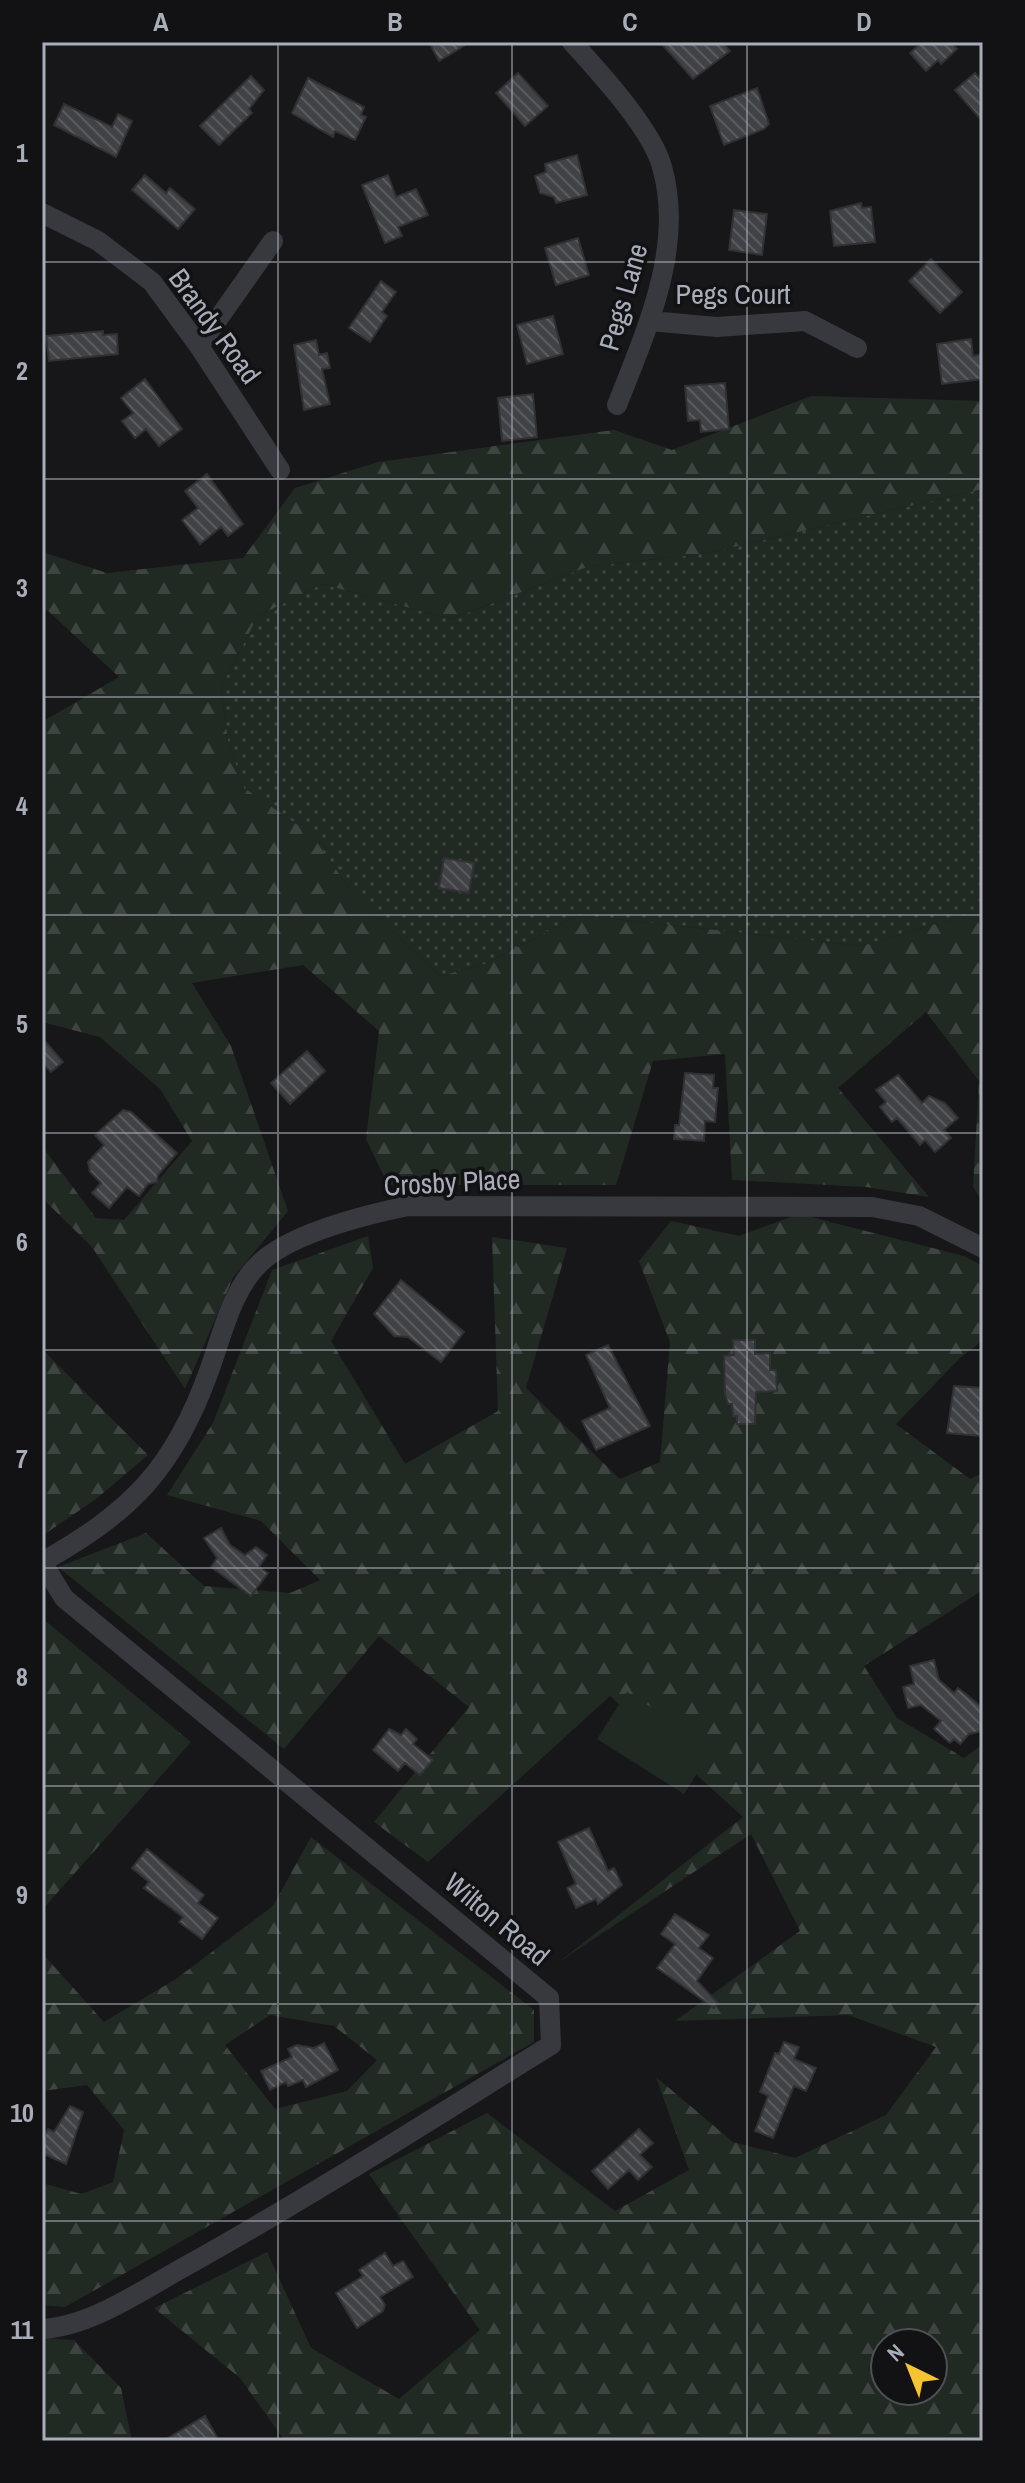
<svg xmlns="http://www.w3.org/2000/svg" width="1025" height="2483" viewBox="0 0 1025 2483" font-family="'Archivo Narrow',sans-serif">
<defs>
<pattern id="grass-dots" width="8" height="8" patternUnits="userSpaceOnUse" patternTransform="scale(2)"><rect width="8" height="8" fill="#212923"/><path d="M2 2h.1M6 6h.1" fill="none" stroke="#3e4541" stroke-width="1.8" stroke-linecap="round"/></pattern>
<pattern id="forest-firs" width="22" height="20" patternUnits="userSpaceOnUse" patternTransform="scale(2)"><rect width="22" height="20" fill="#212923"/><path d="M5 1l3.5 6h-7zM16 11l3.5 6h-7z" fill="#3e4541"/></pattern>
<pattern id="building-back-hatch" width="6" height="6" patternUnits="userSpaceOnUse" patternTransform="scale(2)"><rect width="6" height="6" fill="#414246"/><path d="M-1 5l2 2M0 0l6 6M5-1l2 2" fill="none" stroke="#5a5b5f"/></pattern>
</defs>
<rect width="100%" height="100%" fill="#171719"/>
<path fill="url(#grass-dots)" d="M983 489V910L861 946 579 915 485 964 440 976 354 895 311 834 244 789 228 741 221 687 258 616 322 584 451 619 587 567 708 553Z"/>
<path fill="url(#forest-firs)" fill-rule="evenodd" d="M811 396 983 401V489L708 553 587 567 451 619 322 584 258 616 221 687 228 741 244 788 311 834 354 895 440 976 485 964 579 915 861 946 983 910V1203L973 1187 979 1081 926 1012 838 1088 929 1197 866 1187 732 1180 725 1054 653 1061 616 1185H388L366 1139 379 1031 303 965 192 983 231 1046 288 1211 233 1278 185 1389 92 1247 42 1198V1146L96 1218 124 1220 192 1141 160 1089 100 1037 42 1022V722L119 677 47 610 42 613V552L107 573 243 558 295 488 378 462 614 430 672 450Z
M799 1214 964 1256 983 1266V1340L960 1358 896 1424 970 1479 983 1473V1590L864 1666 897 1718 964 1758 983 1744V2441H285L240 2378 154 2308 267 2252 311 2348 399 2399 480 2330 369 2174 487 2113 615 2211 689 2170 656 2077 733 2142 795 2158 886 2115 936 2047 848 2015 675 2021 800 1931 751 1834 559 1962 743 1817 610 1696 428 1862 374 1822 469 1707 379 1636 284 1749 58 1567 146 1533 204 1586 290 1593 320 1580 261 1521 167 1495 213 1423 272 1270 368 1236 373 1268 331 1341 405 1464 498 1411 492 1237 567 1248 526 1388 620 1479 660 1462 670 1342 639 1261 671 1221 739 1236ZM885 2343H933V2391H885Z
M42 1349 148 1455 96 1499 42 1536Z
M42 1618 191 1742 42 1910Z
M311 1837 534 2010V2042L65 2307 42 2305V2183L81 2194 113 2182 124 2130 87 2085 42 2091V1953L104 2022 176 1979 273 1906ZM270 2015 334 2026 377 2060 347 2091 275 2109 225 2045Z
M42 2338 74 2340 121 2388 132 2441H42Z"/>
<path fill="#212923" d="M627 1692 714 1747 684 1794 597 1739Z"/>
<path fill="url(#building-back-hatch)" stroke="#313135" stroke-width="2" d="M429 42H470L439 61Z
M660 42H722L730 51 693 79Z
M922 42H951L957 49 941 64 938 60 926 71 910 53Z
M518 73 548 106 525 126 496 93Z
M975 73 983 82V122L955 90Z
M251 76 264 90 249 109 252 113 219 145 200 126Z
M308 78 364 107 361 115 366 117 355 140 335 131 333 137 292 113Z
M757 88 769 124 764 129 724 145 710 106Z
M64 104 112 127 118 114 132 121 116 157 54 125Z
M577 155 587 195 556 203 554 197 540 193 535 176 546 172 545 164Z
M145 175 166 193 170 188 195 209 178 229 132 190Z
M388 175 396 197 416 189 428 215 398 227 402 236 385 243 362 185Z
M861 203 862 208 871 207 875 242 834 246 830 211Z
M734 210 767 214 762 255 729 250Z
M578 238 589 275 556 285 545 248Z
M931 259 962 292 940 313 909 281Z
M381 281 396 292 382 312 387 316 370 342 349 328Z
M553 316 563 354 527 364 517 325Z
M103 331V335L117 334 118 354 49 361 46 336Z
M971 339 973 356 983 354V379L942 384 937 344Z
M316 340 319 355 327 353 330 368 322 369 330 404 304 410 294 345Z
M145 379 182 429 159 446 146 429 135 438 122 421 133 413 121 398Z
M725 383 729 429 701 432 700 420 688 421 685 386Z
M533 394 537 437 502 441 498 398Z
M207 474 243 524 228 536 221 527 200 544 182 520 198 508 185 491Z
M444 858 474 863 469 893 439 888Z
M42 1038 63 1062 51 1072 42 1062Z
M307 1051 325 1071 290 1104 271 1083Z
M685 1073 714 1075 713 1088H718L715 1122 705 1121 704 1141 674 1139 675 1125H679Z
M898 1075 922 1103 929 1096 945 1103 958 1118 944 1130 951 1138 935 1152 925 1140 920 1145 897 1118 892 1122 880 1107 886 1102 876 1090Z
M123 1110 131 1112 177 1153 158 1175 157 1182 148 1184 139 1196 127 1187 109 1208 92 1193 101 1183 90 1172 88 1162 104 1145 95 1135Z
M401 1280 464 1332 441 1362 408 1337 394 1336 374 1314Z
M733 1340H755V1354L770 1353V1370H776L777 1391 756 1392 755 1424H737V1416H733L732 1404H728L725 1394 724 1356 734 1355Z
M608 1345 650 1426 596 1450 582 1421 610 1408 586 1355Z
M954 1386 983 1388 980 1436 947 1433Z
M221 1528 230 1545 245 1555 256 1547 267 1555 259 1567 268 1573 251 1596 211 1567 217 1558 204 1538Z
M934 1660 939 1680 954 1693 958 1688 983 1708V1731L969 1734 960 1744 954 1739 950 1743 934 1729 941 1721 921 1705 908 1708 903 1687 914 1684 910 1666Z
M389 1729 401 1735 406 1729 417 1739 413 1744 433 1760 420 1775 405 1763 398 1771 373 1750Z
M589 1828 608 1871 614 1868 622 1885 598 1904 596 1899 576 1908 567 1888 576 1884 558 1842Z
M147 1849 204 1895 198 1903 218 1918 202 1939 179 1922 183 1917 144 1888 149 1882 132 1868Z
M675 1914 709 1935 699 1948 713 1958 697 1981 718 2003 714 2008 657 1968 675 1944 661 1934Z
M784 2042 799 2047 794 2059 816 2068 806 2091 794 2086 773 2138 755 2131 768 2096 760 2092 775 2053 779 2054Z
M324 2043 338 2070 306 2087 303 2080 288 2086 286 2082 270 2090 261 2071 292 2057 288 2049 297 2045 314 2048Z
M70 2106 83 2112 66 2164 42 2153V2141L48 2129 54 2132Z
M639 2129 653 2143 640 2155 652 2167 638 2180 629 2170 608 2189 592 2171Z
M385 2253 393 2266 403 2261 413 2277 380 2297 385 2305 383 2311 357 2328 336 2293 363 2276 359 2270Z
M205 2416 219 2441H163Z"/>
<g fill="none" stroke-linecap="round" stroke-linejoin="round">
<path stroke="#38393e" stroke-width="20" d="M572 42C599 72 652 129 662 167 685 247 646 331 617 405
M42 213 98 241 152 282 199 346 280 470
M650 321 717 327 805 321 857 348
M199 346 273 241
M42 1562C131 1512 174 1469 209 1371 222 1336 232 1288 261 1262 294 1232 365 1215 408 1206L872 1207 919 1216 983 1248
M42 2329C92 2326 142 2290 186 2266 310 2197 430 2120 551 2045L549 1998 64 1598 42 1562"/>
</g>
<path fill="none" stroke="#a9adb9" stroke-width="2" stroke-opacity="0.55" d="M278 42V2441M512 42V2441M747 42V2441M42 262H983M42 479H983M42 697H983M42 915H983M42 1133H983M42 1350H983M42 1568H983M42 1786H983M42 2004H983M42 2221H983"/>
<g text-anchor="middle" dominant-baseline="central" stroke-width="7" stroke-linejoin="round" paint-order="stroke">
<g font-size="28" fill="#a9adb9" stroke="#121214">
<text x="733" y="294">Pegs Court</text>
<text transform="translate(623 297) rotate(-74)">Pegs Lane</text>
<text transform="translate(215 326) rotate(54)">Brandy Road</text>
<text transform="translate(452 1182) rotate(-3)">Crosby Place</text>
<text transform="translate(497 1919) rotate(40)">Wilton Road</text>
</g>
</g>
<rect width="1025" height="2483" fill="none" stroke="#121214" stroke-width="88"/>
<g transform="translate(909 2367) rotate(317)"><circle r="38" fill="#121214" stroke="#4e5056" stroke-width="2"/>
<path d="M0-6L14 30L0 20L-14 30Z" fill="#f6c333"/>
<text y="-12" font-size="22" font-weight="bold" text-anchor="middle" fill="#a9adb9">N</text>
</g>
<rect x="44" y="44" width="937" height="2395" fill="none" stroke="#a9adb9" stroke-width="3"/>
<g font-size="26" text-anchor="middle" font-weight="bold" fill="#a9adb9">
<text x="161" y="31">A</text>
<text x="395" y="31">B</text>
<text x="630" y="31">C</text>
<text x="864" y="31">D</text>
<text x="22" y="162">1</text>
<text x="22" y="380">2</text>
<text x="22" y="597">3</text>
<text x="22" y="815">4</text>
<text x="22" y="1033">5</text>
<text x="22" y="1251">6</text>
<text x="22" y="1468">7</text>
<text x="22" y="1686">8</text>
<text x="22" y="1904">9</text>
<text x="22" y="2122">10</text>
<text x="22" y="2339">11</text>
</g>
</svg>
